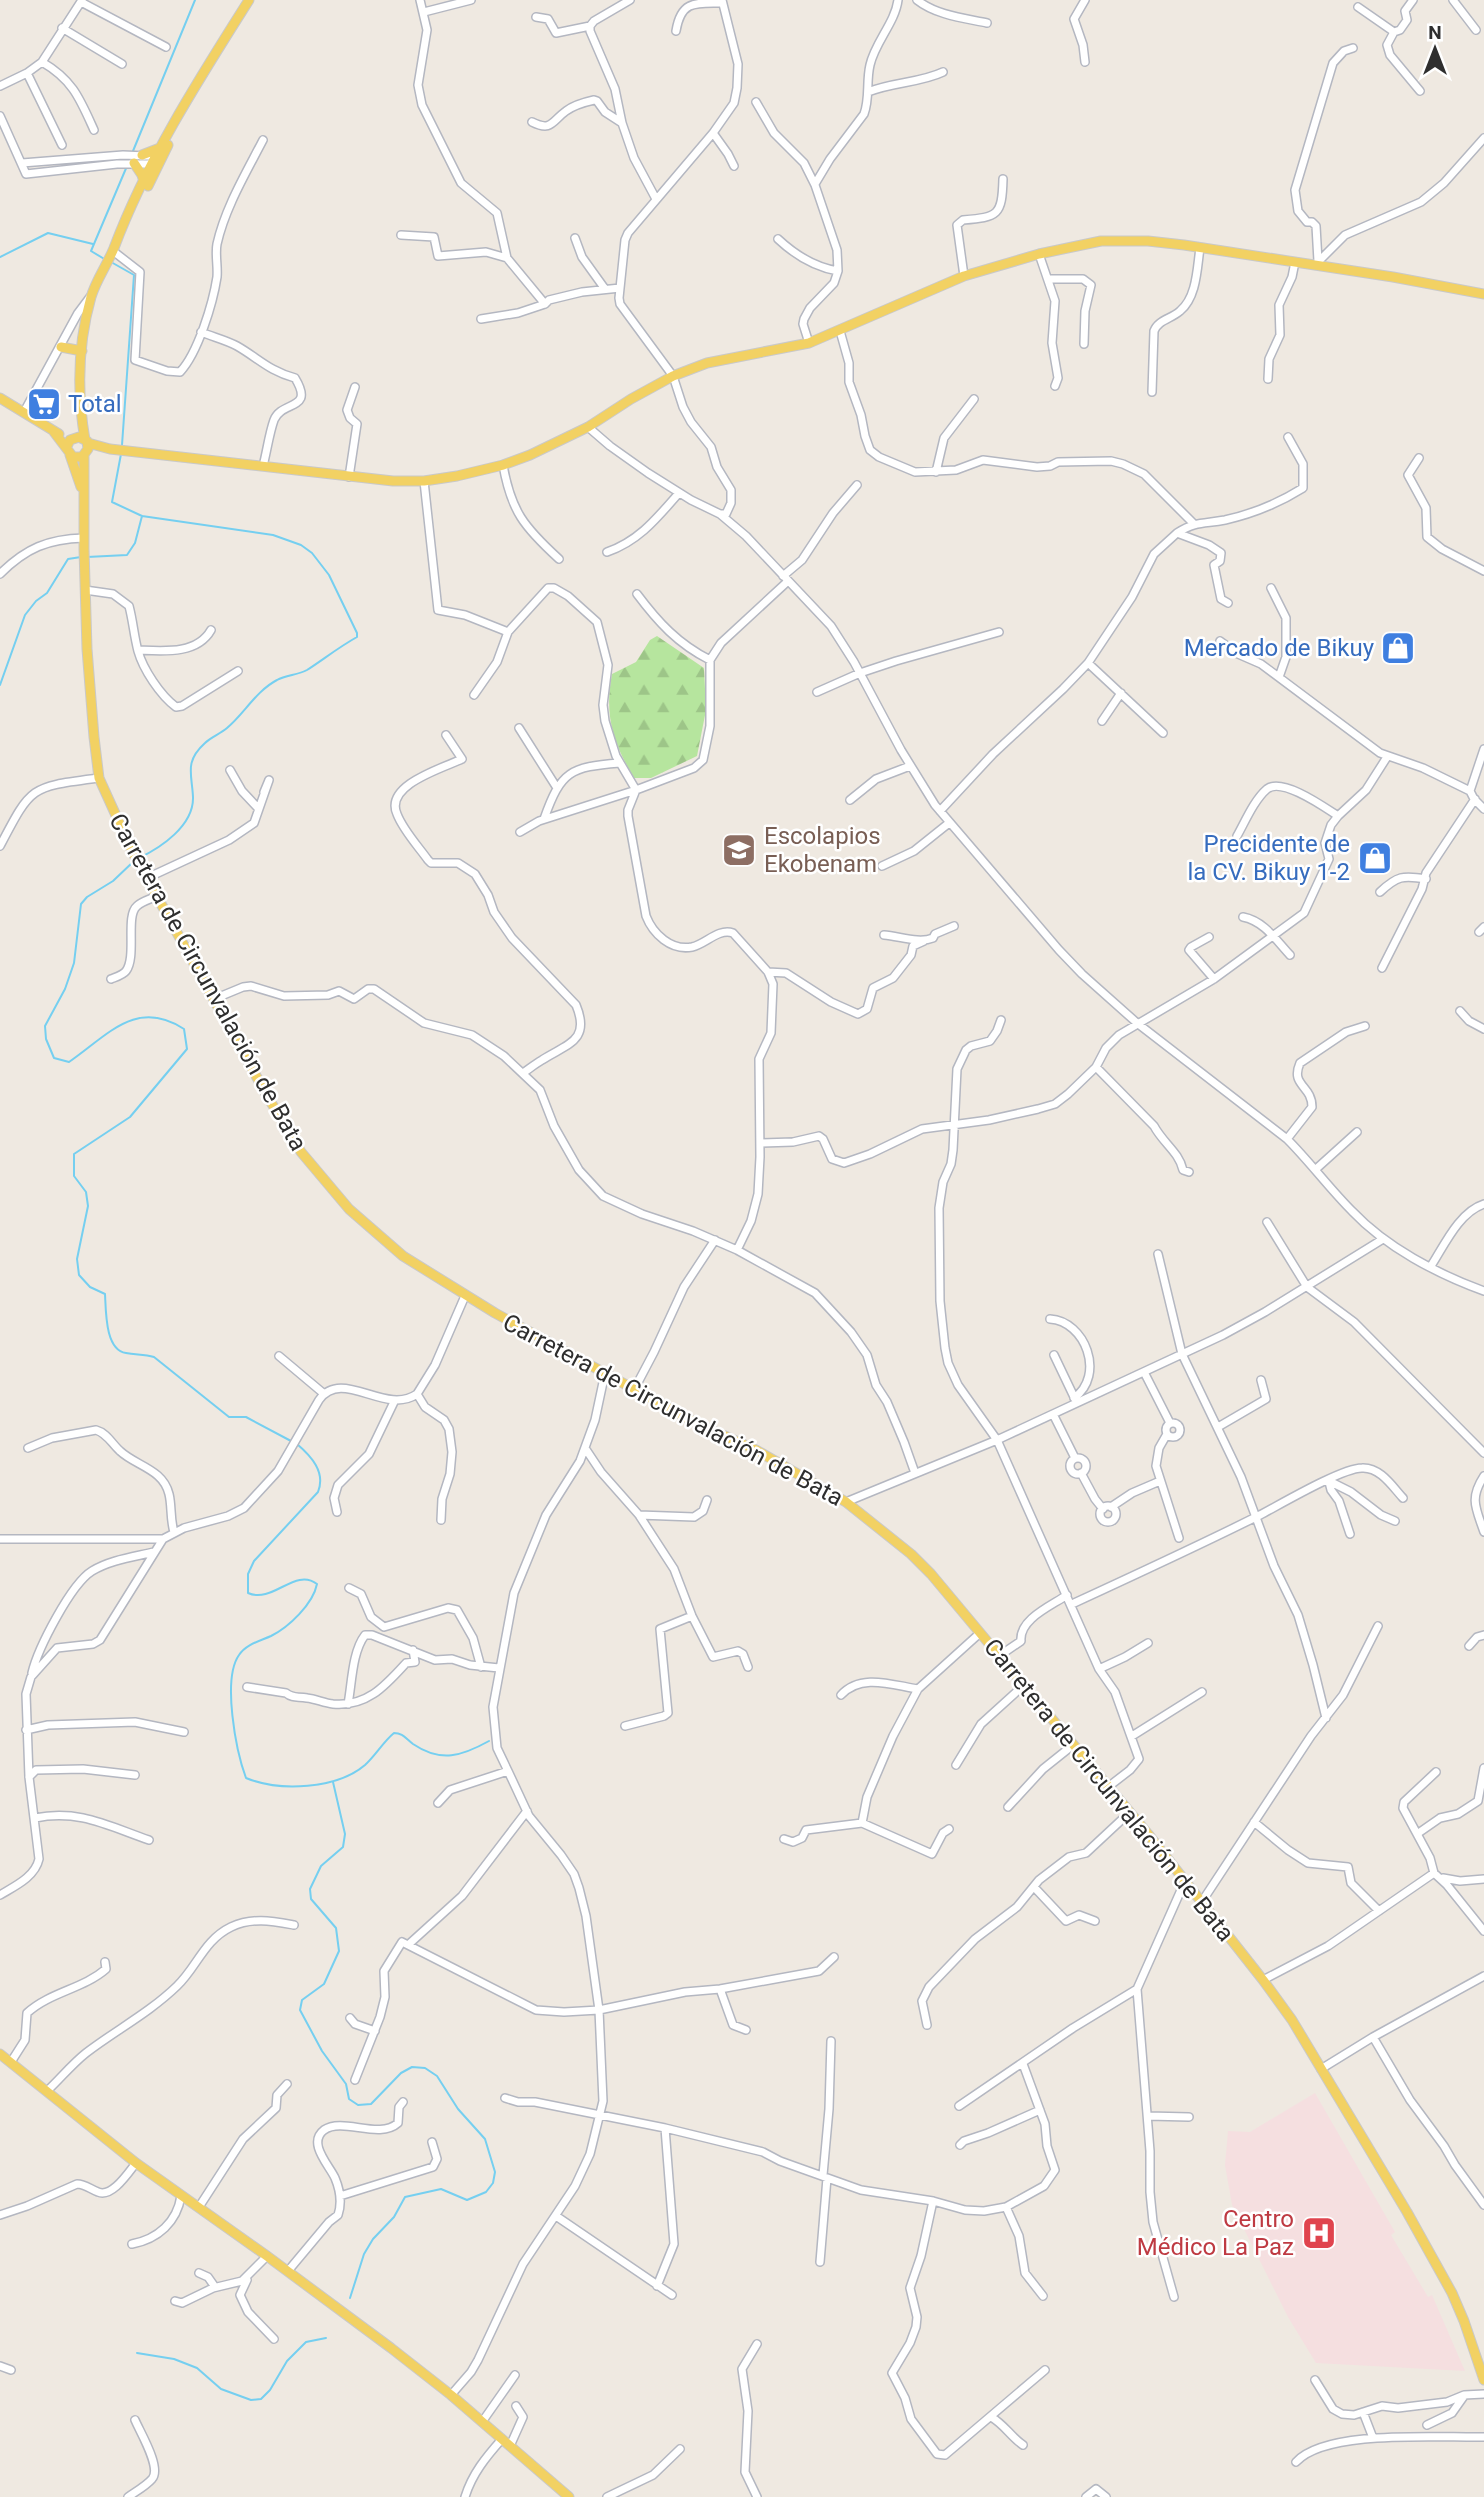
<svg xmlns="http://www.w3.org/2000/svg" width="1484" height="2497" viewBox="0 0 1484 2497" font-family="Roboto,sans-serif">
<defs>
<pattern id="forest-firs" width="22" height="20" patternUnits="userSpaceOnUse" patternTransform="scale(1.75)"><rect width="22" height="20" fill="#b6e59e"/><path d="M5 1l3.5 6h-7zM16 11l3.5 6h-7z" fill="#9dc588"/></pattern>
</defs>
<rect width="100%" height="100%" fill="#efe9e1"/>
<path fill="#f5dfe0" d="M1315 2093 1395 2232 1391 2235 1428 2297 1432 2295 1465 2371 1316 2363 1288 2317 1232 2205 1225 2165 1228 2131 1250 2132Z"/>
<path fill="url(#forest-firs)" d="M657 636 704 668 706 710 697 756 651 778H634C613 743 604 715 612 674L636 662 650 640Z"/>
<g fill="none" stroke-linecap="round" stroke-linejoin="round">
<path stroke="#75cff0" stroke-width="2" d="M133 151 195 0
M0 257 48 233 93 244
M106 260 91 251 127 166
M111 262 134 275 122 445
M87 557 127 555 135 543 142 516 112 502 121 454
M0 685 25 615 36 601 47 593 68 559 81 557
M139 858C160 848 194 826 193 797 192 774 184 762 205 743 211 737 220 734 227 728 244 714 256 691 277 680 286 675 298 675 307 670 324 659 339 647 357 637V633L329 575 312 553 301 545 273 535 142 516
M134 861 113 881 87 897 81 904 74 963 65 989 45 1026 46 1039 54 1058 69 1062C108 1035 136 998 184 1029L187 1049 130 1117 74 1154V1176L86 1192 88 1206 77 1259 79 1275 90 1287 105 1294C106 1311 105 1350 126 1353 136 1355 144 1354 154 1357L229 1417H246L291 1441
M297 1444C311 1456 326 1472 318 1492L254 1561 248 1574V1593C273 1604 295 1567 317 1584 313 1604 289 1627 271 1636 260 1641 246 1644 239 1655 222 1679 236 1751 246 1778 280 1792 337 1789 365 1765 376 1755 383 1742 394 1733 403 1733 406 1739 413 1744 441 1763 462 1756 489 1741
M333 1782 345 1834 343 1847 321 1866 310 1889 311 1899 336 1928 339 1951 324 1984 302 2000 300 2010 322 2051 346 2084 349 2099 358 2105 371 2104 401 2073 412 2067 425 2068 437 2076 458 2109 485 2139 495 2172 493 2183 486 2192 467 2200 441 2189 405 2197 394 2217 373 2239 364 2254 350 2298
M137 2353 174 2359 197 2368 221 2389 251 2400 261 2399 270 2390 287 2361 306 2342 326 2338"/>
<g stroke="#b4b7c1" stroke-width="10">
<path id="minor" d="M420 0 427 30 418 85 422 105 461 183 497 213 507 258 545 304 549 300 582 292 620 288
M630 0 594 21 590 26V31L615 89 622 123 634 158 656 199
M917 0C936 15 963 18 987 23
M1085 0 1074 19 1083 45 1085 62
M1453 0 1476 30
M81 2 166 47
M1358 7 1394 32 1400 30 1407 20 1405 11 1413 0
M424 12 471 0
M536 17 548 19 556 33 590 26
M62 28 122 64
M676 31C681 0 696 3 722 3
M1394 32 1387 45 1390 55 1420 91
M42 62C73 80 80 99 94 130
M27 73 62 145
M0 86 27 73 42 62 82 0
M868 92C892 82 920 83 943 72
M756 102 774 133 804 163 815 185 837 250 838 271 834 283 810 308 804 319 803 324 809 343
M0 116 26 174 117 164H154
M532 122C552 132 552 121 566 111 574 105 585 102 594 100L597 101 605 112 622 123
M713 133 728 154 734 166
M22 163 123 155 147 156
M815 184 830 159 864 114C870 98 866 82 870 65 875 42 895 23 898 0
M401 235 434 237 438 256 486 252 507 258
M575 238 582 257 605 289
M778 239C795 255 814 267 838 271
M113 251 140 272 135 360 167 371 180 372C198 353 213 303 217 277 218 266 215 254 217 244 225 208 246 173 263 140
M1039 254 1055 301 1052 343 1058 378 1055 386
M1318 261 1316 226 1312 222H1307L1298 211 1295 190 1333 63 1344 51 1353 48
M1318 262 1345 235 1421 202 1444 183 1484 138
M964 276 957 225 963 220C998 217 1002 216 1003 179
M1048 279H1083L1091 285 1085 311 1084 344
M481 319 518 313 545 304
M840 331 849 363V382L861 415 865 436 870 450 879 457 915 472 956 470 983 460 1037 467 1050 466 1058 462 1111 461 1123 464 1144 474 1193 523
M201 332C213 337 226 340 237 346 258 358 269 371 295 378 315 411 282 400 274 420 269 434 267 451 263 466
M1268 379 1269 359 1280 335 1279 305 1292 277 1295 262
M1152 392 1154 331C1158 320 1171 319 1180 311 1197 297 1197 268 1200 248
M24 412 78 313 90 297
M588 427 610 446 648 473 691 500 720 514 746 536 831 626 854 662 901 750 935 805 1059 950 1082 974 1137 1023 1287 1139C1310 1162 1329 1188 1352 1211 1386 1247 1437 1274 1484 1291
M1419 458 1408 475 1426 508 1427 537 1442 549 1484 571
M503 465C511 511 524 527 559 559
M936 472 944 438 974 399
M349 477 357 424 350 418 347 410 355 387
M424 481 438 610 465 615 508 632
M720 514H726L731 503V490L717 467 711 447 691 422 683 407 673 376 620 304 619 298 625 240 628 233 713 133 734 103 737 88 738 64 722 0
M1177 533C1196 521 1204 524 1225 520 1252 514 1279 503 1303 488V464L1288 437
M607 552C639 541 657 518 679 493
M0 574C26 548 48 539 84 538
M783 576 802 560 833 513 857 485
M1271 588 1286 618V657L1279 677
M85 590 113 594 129 606C133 621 134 636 138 651 143 669 160 695 176 707L182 706 238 671
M637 594C658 622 678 644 710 660
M1220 641 1238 654 1261 664 1380 753 1423 768 1470 791
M138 650C162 651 197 655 211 630
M1088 663 1163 733
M817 692 860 673 896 661 999 632
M474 695 497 662 508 632 548 588H554L568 596 597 622 608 665 603 705 605 721 616 756 636 790 539 821 520 832
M1102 721 1121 693
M519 728 557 788
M446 735 462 759C443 768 384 785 397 814 403 830 418 846 428 860L431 863H458L475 874 488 895 494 912 512 938 576 1005C591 1041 567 1044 542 1060 535 1064 529 1069 523 1073
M1484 749 1470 791 1474 799 1484 809
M230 770 242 791 258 808
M850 800 876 779 910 766
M940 811 993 754 1063 689 1088 663 1132 597 1154 554 1177 533 1209 545 1221 553 1220 561 1214 565 1221 599 1228 603
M544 819C561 771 570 767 620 763
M1237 836C1245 822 1254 800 1267 789 1282 777 1324 807 1338 816
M0 846C32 785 30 787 99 778
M882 866 914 851 949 823
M147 878 229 840 254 823 269 780 264 792
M1380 892C1397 876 1403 875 1426 879
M1243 917C1264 921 1276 940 1290 955
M1479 932 1484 927
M884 935C899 936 919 944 933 938L935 934 954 926
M1209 937 1191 947 1189 950 1214 979
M1382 968 1422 889 1426 873 1475 799
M768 972 786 973 831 1002 858 1014 867 1009 873 988 893 978 911 955 913 946 924 941
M111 979C116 977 123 975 126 971 137 956 125 916 137 906 142 901 151 899 157 896
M214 999 243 987 251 986 284 996 328 995 339 991 354 999 368 989H374L424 1023 472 1035 504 1056 540 1090 554 1126 579 1170 603 1196 642 1214 693 1231 737 1250 815 1293 851 1332 867 1355 876 1385 887 1402 904 1442 915 1473
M1460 1011 1469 1021 1484 1029
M1001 1020 997 1031 990 1041 971 1046 966 1050 957 1069 953 1150 951 1164 943 1182 939 1208 940 1301 945 1348 948 1363 958 1385 997 1440 1099 1669 1115 1692 1139 1759 1130 1770 1108 1787
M1096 1067 1154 1126C1163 1143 1179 1152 1183 1170L1189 1172
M1287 1139 1312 1107C1312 1085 1290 1086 1300 1063L1346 1032 1365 1026
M760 1143 793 1142 819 1136 823 1139 832 1159 844 1163 870 1154 922 1129 989 1120 1038 1109 1055 1104 1068 1094 1096 1067 1106 1048 1119 1035 1214 979 1304 913 1329 859 1325 843 1331 825 1338 816 1366 790 1387 757
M1316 1169 1357 1132
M1267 1222 1307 1287 1354 1322 1484 1453
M737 1250 751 1221 758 1194 760 1157 759 1059 771 1033 773 984 768 972 733 933C718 928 706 944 692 947 671 951 653 934 646 916L628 816V810L636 790 694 768 703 760 710 726V660L721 643 787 582
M1158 1254 1182 1354 1241 1477 1274 1566 1298 1615 1313 1665 1326 1718
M1431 1266C1444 1246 1459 1212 1484 1204
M1050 1319C1085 1321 1106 1375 1074 1398
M1054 1355 1075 1399
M279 1356 323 1393
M1144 1372 1170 1423
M635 1388 654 1352 684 1287 715 1240
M417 1394 425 1407 444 1420 449 1429 452 1452 450 1474 442 1499 441 1520
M1053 1414 1075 1458
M1166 1430a7 7 0 1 1 14 0a7 7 0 1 1-14 0Z
M1218 1427 1266 1399 1261 1380
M1167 1434 1159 1448 1156 1466 1179 1538
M28 1448 52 1438 96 1430C107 1433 112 1444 120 1451 136 1466 163 1469 169 1494 172 1506 170 1519 174 1532
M585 1448 601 1472 639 1515 674 1569 692 1616 713 1657 738 1651 743 1654 748 1667
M1070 1466a8 8 0 1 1 16 0a8 8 0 1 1-16 0Z
M1081 1473 1095 1499 1103 1509
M1484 1476C1469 1499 1476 1508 1484 1532
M1327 1480 1351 1492 1381 1515 1395 1521
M1329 1482 1331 1490 1339 1501 1350 1534
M846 1502 997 1440 1223 1335 1265 1312 1383 1239
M1100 1514a8 8 0 1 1 16 0a8 8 0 1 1-16 0Z
M1111 1507 1132 1493 1160 1481
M337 1512 334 1498 338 1485 369 1454 394 1402
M639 1515 694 1517 703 1511 707 1500
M0 1539H163
M349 1588 361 1594 371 1617 384 1627 448 1608 457 1610 473 1638 481 1667
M1072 1604C1135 1575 1198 1546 1260 1515 1281 1504 1342 1468 1362 1468 1380 1467 1392 1486 1403 1498
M1469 1646 1477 1637 1484 1635
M999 1656 1021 1641C1019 1619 1051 1606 1067 1595
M1099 1669 1125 1657 1148 1643
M32 1673C38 1648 71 1584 92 1571 110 1560 133 1557 154 1552
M247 1687 286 1693C293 1699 298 1696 307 1698 316 1699 324 1703 333 1704 367 1707 385 1686 406 1663L415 1662 413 1650
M841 1695C861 1673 892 1685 918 1689
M348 1704C352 1683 352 1652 365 1635H372L435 1660 452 1659 470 1665 499 1668
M625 1726 664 1716 668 1713 660 1629 692 1616
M26 1730 48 1725 135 1722 184 1732
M1132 1736 1202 1692
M956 1765 981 1724 1024 1685
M1436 1772 1404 1802 1403 1808 1430 1858 1434 1873 1447 1885 1484 1931
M29 1777 36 1770 83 1769 135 1775
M438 1803 450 1790 508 1771
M1008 1807 1043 1769 1073 1745
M35 1818C79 1809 108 1826 149 1840
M1254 1822 1288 1850 1308 1863 1348 1867 1351 1883 1379 1911
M862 1823 867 1797 893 1736 918 1689 980 1633
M1417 1834 1440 1818 1458 1814 1478 1801 1484 1768
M784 1839 793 1842 802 1838 806 1830 862 1823 932 1854 943 1833 949 1829
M1443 1878 1460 1881 1484 1879
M1034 1887 1066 1921 1079 1915 1095 1921
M0 1895C15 1886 35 1877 39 1859L29 1777 26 1694 31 1677 57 1648 93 1644 100 1640 163 1539 184 1528 228 1516 244 1508 278 1471 319 1400C342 1367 385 1416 417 1394L435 1365 465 1296
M1201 1903 1311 1736 1343 1695 1378 1626
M408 1945 462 1896 527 1811
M1263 1980 1328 1946 1434 1873
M720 1989 733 2025 746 2030
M1137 1989 1150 2151V2192L1153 2222 1174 2297
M350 2018 355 2024 375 2031
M927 2025 922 2001 929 1987 975 1939 1017 1907 1039 1880 1069 1857 1086 1853 1130 1812
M1373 2037 1410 2100 1444 2146 1455 2165 1484 2205
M11 2062 25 2040 27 2013C50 1992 83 1989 106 1969L105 1962
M1321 2069 1373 2037 1484 1976
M355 2080 380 2017 385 1997 384 1971 402 1942 536 2010 564 2012 599 2010 685 1992 720 1989 819 1971 834 1957
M47 2091C60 2079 72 2064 86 2053 116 2030 149 2013 177 1986 197 1967 204 1940 231 1927 252 1917 272 1921 294 1925
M505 2098 518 2102H535L665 2128 763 2152 780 2161 861 2190 933 2201 965 2210 984 2211 1006 2207 1044 2186 1055 2170 1047 2146 1045 2124 1023 2064
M959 2106 1073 2028 1137 1989 1185 1881
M1148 2116 1189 2117
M960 2145 964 2141 988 2133 1040 2110
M823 2175 829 2109 831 2041
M340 2196 433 2167 437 2159 432 2142
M933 2201 921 2256 910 2288 917 2317 916 2327 910 2343 892 2373 905 2398 911 2419 937 2454 945 2455 1045 2370
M199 2207 243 2139 276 2108 277 2095 287 2084
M1006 2207 1019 2236 1025 2273 1043 2296
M0 2215 27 2206 77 2184C85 2184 90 2189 98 2192 112 2198 128 2173 136 2163
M556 2216 672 2295
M132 2244C158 2239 177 2222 181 2196
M820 2262 827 2178
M288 2271 329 2222 338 2215C342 2203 340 2190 335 2178 329 2165 307 2143 324 2130 343 2117 379 2140 398 2123L399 2107 403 2102
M199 2273 208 2277 215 2287
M247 2280 240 2295 248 2312 274 2339
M657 2286 674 2244 665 2128
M175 2301 182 2303 213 2288 242 2281 267 2256
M0 2366 11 2370
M1315 2380 1333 2409 1342 2414 1354 2415 1382 2406 1398 2408 1447 2402 1464 2395 1484 2394
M451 2395 471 2372 478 2360 523 2264 575 2186 590 2154 603 2101 599 2010 586 1916 579 1888 574 1874 561 1855 529 1816 508 1771 497 1748 493 1707 514 1593 546 1515 580 1461 595 1420 605 1373
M1363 2412 1373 2438
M991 2417C1004 2424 1011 2437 1023 2445
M482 2422 515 2375
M1427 2425 1452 2413 1464 2396
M510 2446 523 2417 516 2406
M1296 2462C1326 2429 1439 2438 1484 2437
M128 2497C135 2492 146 2486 152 2479 162 2468 140 2432 135 2420
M465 2497C472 2474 486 2457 502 2439
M607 2497 653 2475 680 2449
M757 2497 745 2472 748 2411 742 2369 757 2344
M1086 2497 1096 2489 1106 2497"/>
</g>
<g stroke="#c9c9c9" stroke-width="11">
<path id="major" d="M142 155 160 148
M134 163 142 175 144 182
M148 186 168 145
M61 347 82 351
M0 398 59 434
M54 432 73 457H82L88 449 87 441 79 437 70 440 67 446
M85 440C77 393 78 343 91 297 96 280 107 265 114 248 147 160 199 79 249 0
M88 443 110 449 393 481H424L457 476 503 465 530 455 588 427 631 399 673 376 707 363 809 343 964 276 1039 254 1101 241H1148L1184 245 1393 277 1484 294
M70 455 81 487
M84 456V549L87 649 94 737 99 778 133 853 266 1094 301 1152 349 1209 403 1256 495 1313 694 1422 756 1450 846 1502 911 1554 931 1574 1148 1834 1263 1980 1292 2020 1407 2212 1452 2293 1464 2321 1484 2380
M0 2054 136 2163 267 2256 391 2348 451 2395 569 2497"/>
</g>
<use href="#minor" stroke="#fff" stroke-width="7"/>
<use href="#major" stroke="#f2d163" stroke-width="9"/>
</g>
<defs>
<g id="supermarket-square" transform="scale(1.75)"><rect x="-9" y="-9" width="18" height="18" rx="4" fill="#3f7fe0" stroke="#fff"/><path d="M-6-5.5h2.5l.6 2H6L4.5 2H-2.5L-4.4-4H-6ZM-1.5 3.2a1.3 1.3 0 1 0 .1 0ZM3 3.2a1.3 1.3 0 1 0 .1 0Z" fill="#fff"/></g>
<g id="shop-square" transform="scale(1.75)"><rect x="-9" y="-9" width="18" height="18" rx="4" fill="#3f7fe0" stroke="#fff"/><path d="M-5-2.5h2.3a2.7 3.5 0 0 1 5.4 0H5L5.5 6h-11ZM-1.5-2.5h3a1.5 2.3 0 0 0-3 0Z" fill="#fff"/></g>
<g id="school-square" transform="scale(1.75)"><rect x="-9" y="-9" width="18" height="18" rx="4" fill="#8d6e63" stroke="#fff"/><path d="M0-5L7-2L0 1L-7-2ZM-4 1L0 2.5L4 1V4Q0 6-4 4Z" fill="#fff"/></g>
<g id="hospital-square" transform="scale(1.75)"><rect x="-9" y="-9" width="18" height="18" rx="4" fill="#e0444e" stroke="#fff"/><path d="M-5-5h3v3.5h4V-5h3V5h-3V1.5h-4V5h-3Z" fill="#fff"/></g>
</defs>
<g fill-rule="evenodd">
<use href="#supermarket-square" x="44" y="404"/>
<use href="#shop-square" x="1398" y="648"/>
<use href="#school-square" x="739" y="850"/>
<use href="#shop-square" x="1375" y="858"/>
<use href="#hospital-square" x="1319" y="2233"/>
</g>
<g text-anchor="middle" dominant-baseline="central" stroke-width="5" stroke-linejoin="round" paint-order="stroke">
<g font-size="24" fill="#366cbe" stroke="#fff" text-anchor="end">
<text x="68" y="404" text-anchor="start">Total</text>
<text x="1374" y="648">Mercado de Bikuy</text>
<text x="1350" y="844">Precidente de<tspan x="1350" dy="28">la CV. Bikuy 1-2</tspan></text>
</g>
<g font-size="24" fill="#785e54" stroke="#fff" text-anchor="start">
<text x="764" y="836">Escolapios<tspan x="764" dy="28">Ekobenam</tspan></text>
</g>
<g font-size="24" fill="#2e2e2e" stroke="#fff">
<text transform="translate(208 982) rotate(61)">Carretera de Circunvalación de Bata</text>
<text transform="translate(673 1410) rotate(28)">Carretera de Circunvalación de Bata</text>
<text transform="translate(1109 1790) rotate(51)">Carretera de Circunvalación de Bata</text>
</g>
<g font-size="24" fill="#be3a42" stroke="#fff" text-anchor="end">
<text x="1294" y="2219">Centro<tspan x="1294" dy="28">Médico La Paz</tspan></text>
</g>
</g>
<g transform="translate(1435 49)" stroke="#ffffff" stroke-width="5" paint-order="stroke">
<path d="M0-5L12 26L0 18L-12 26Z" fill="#2e2e2e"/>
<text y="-10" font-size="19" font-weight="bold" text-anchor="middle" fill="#2e2e2e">N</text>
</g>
</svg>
